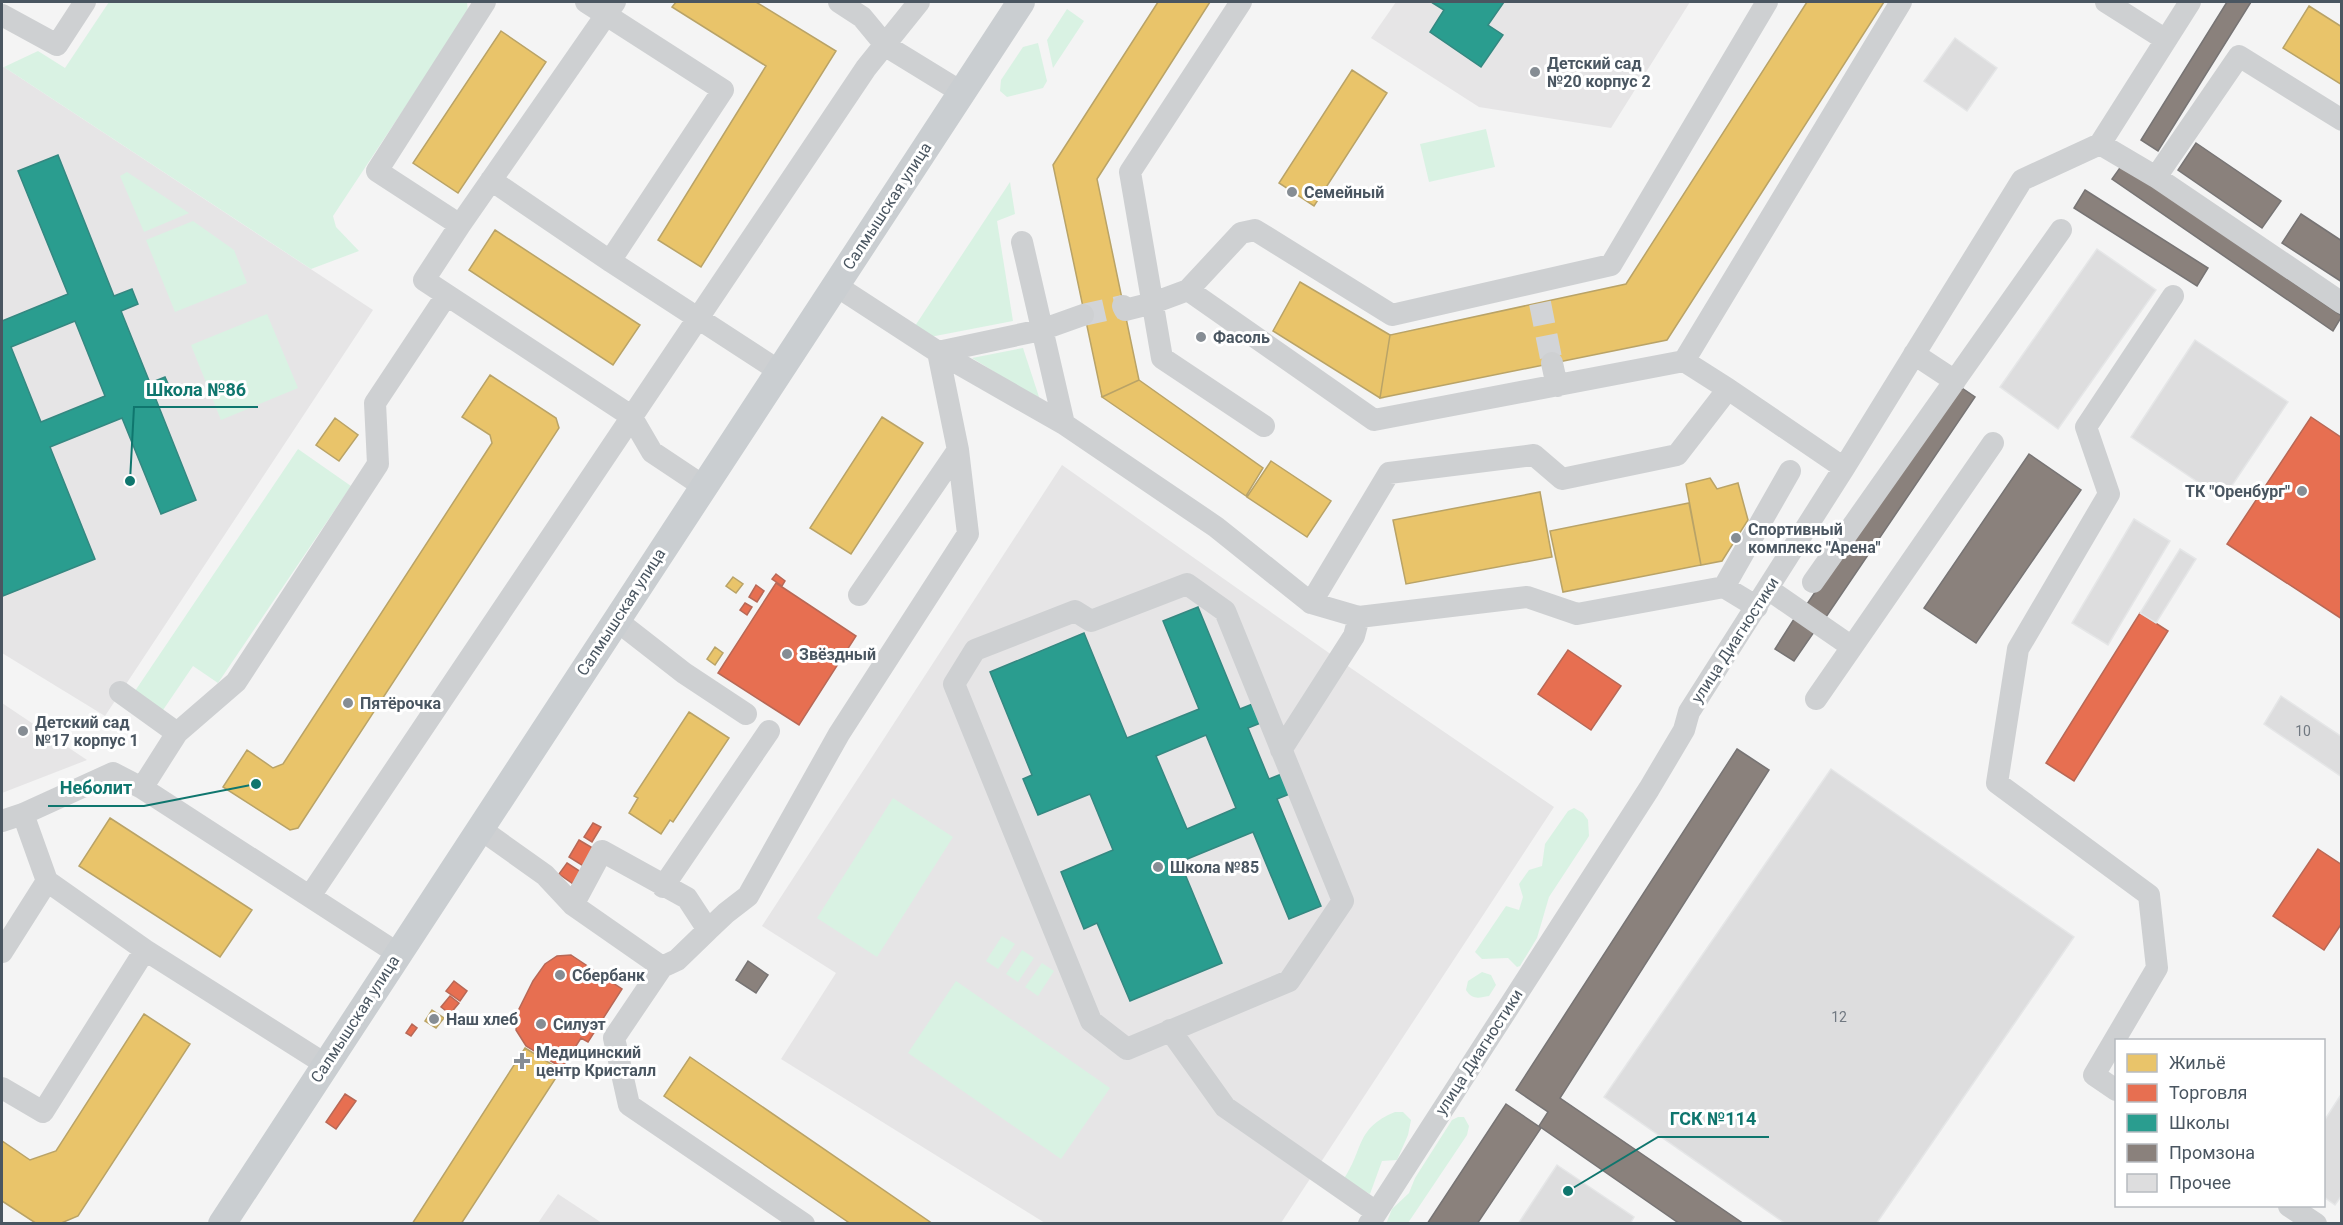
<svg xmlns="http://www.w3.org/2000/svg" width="2343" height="1225" viewBox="0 0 2343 1225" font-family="Roboto,sans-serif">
<rect width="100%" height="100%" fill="#f4f4f4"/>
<path fill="#e6e5e6" d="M1396 2H1690L1611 128 1479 107 1371 38Z
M4 67 373 310 105 716 2 653V68Z
M1062 465 1339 660 1554 807 1281 1223H1045L781 1059 836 973 762 926Z
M2 703 87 760 2 793Z
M558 1194 602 1223H538Z"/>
<path fill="#d9f2e3" d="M109 2H467L468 12 333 216 336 227 359 251 311 269 4 67 38 51 65 68Z
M1067 9 1084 21 1053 68 1047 40Z
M1038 43 1047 81 1043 88 1007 97 1000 91 1001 80 1023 47Z
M1486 129 1495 167 1429 182 1420 144Z
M127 172 189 213 144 232 120 176Z
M1010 182 1015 214 997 221 1013 321 930 337 913 329Z
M193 221 234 250 247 283 175 312 146 240Z
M267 314 298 388 221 420 191 345Z
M1023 348 1040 400 972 358Z
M298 449 351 486 218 683 193 666 161 713 133 694Z
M893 798 953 837 877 957 817 918Z
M1574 808 1583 813 1588 820 1589 836 1549 897 1537 938 1520 966 1517 967 1508 958 1482 959 1475 952 1506 906 1519 910 1523 897 1519 884 1529 870 1542 866 1545 844 1568 811Z
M1002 936 1015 944 998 969 986 961Z
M1022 950 1034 958 1018 982 1006 974Z
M1042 963 1054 971 1038 996 1025 987Z
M1482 972 1491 975 1496 985 1489 996C1479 998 1472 1000 1466 990L1468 981Z
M956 981 1110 1088 1061 1159 908 1053Z
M1395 1112H1403L1411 1120 1408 1135 1397 1160 1382 1161 1370 1194 1343 1180C1364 1150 1355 1128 1395 1112Z
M1458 1117H1464L1469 1126 1467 1135 1408 1223 1386 1224 1392 1209 1409 1193 1415 1178 1452 1120Z"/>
<path fill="#e9c46a" stroke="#b9a367" stroke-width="1.5" d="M676 2H756L836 51 701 267 658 240 766 66 672 7Z
M1158 2H1210L1097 179 1139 380 1102 397 1053 165Z
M1807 2H1884L1667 340 1380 398 1390 335 1626 284Z
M2309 6 2342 27V85L2283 48Z
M501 31 546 62 458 193 413 163Z
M1352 70 1387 93 1314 206 1279 183Z
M495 230 640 325 613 365 469 270Z
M1300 282 1390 335 1380 398 1273 331Z
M490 375 556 418 559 428 298 828 290 830 223 787 247 750 273 768 283 764 492 443 490 435 462 417Z
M1139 380 1263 468 1246 496 1102 397Z
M882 417 923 443 851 554 810 528Z
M335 418 358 435 339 461 316 445Z
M1271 461 1331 501 1307 537 1247 497Z
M1710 478 1717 489 1738 483 1748 520 1722 561 1701 565 1686 484Z
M1540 492 1552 557 1406 584 1393 520Z
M1689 503 1701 565 1563 592 1550 531Z
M733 577 743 584 736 593 726 586Z
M715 647 723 653 715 665 707 659Z
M689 712 729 738 673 822 670 820 661 834 629 813 638 798 634 796Z
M110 818 252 910 220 957 79 866Z
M432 1010 444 1018 436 1028 425 1021Z
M144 1014 190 1044 78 1216 59 1224H37L2 1201V1141L30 1160 56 1151Z
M525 1048 561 1070 461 1224H412Z
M690 1057 933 1224H851L664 1096Z"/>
<path fill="#e76f51" stroke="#b86856" stroke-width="1.5" d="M2311 417 2342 438V619L2227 544Z
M776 574 785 581 782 586 772 579Z
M776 583 856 636 799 725 718 673Z
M756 585 764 591 757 602 749 597Z
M745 603 752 607 747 615 740 610Z
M2140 613 2168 631 2074 781 2046 763Z
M1568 650 1621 686 1591 730 1538 694Z
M593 823 601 827 592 842 584 837Z
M579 840 596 850 585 867 569 857Z
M2318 849 2342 865V923L2324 950 2273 916Z
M567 863 584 874 576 886 559 874Z
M571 955 622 989 588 1042 581 1038 562 1068 526 1046 516 1030 518 1011 533 981 545 964 557 956Z
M454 981 467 991 460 1001 446 991Z
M450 996 459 1003 450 1014 441 1007Z
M412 1024 417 1028 411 1036 406 1033Z
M345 1094 356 1101 336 1129 326 1122Z"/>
<path fill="#2a9d8f" stroke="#348881" stroke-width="1.5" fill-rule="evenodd" d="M1431 2H1504L1488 25 1503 35 1481 67 1430 32 1444 10Z
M58 155 114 296 132 289 138 304 121 311 150 383 165 377 171 390 155 397 196 500 161 514 122 418 50 447 95 559 3 596 2 591V321L68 294 18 171ZM75 321 105 396 41 422 11 347Z
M1198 607 1240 709 1255 703 1263 722 1248 728 1269 779 1284 773 1292 793 1277 799 1321 906 1289 919 1253 832 1180 862 1222 963 1130 1001 1097 923 1084 929 1061 872 1113 850 1090 794 1038 815 1023 779 1032 775 990 672 1084 633 1127 738 1199 709 1163 621ZM1206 735 1236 808 1187 829 1156 756Z"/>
<path fill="#8a817c" stroke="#777474" stroke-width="1.5" d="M2227 2H2251L2158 151 2141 140Z
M2196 143 2281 201 2262 228 2178 170Z
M2122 165 2342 316 2333 331 2112 179Z
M2085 190 2208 268 2197 286 2074 208Z
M2301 214 2342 241V282L2282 243Z
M1956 384 1975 397 1826 617 1807 604Z
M2029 454 2081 490 1976 643 1924 608Z
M1794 619 1814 632 1794 661 1775 649Z
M1737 749 1769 770 1560 1098 1744 1224H1680L1539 1126 1548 1112 1516 1090Z
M748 961 768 975 756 993 736 980Z
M1506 1104 1541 1128 1477 1224H1427Z"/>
<path fill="#ddddde" stroke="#e5e6e7" stroke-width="1.5" d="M1955 38 1997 68 1967 111 1924 81Z
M2097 249 2156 290 2058 429 2000 387Z
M2195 340 2288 402 2223 499 2131 437Z
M2134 519 2170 541 2108 645 2072 623Z
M2180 549 2196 559 2156 623 2140 613Z
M2281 696 2342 737V777L2264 724Z
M1831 769 2074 937 1876 1224H1786L1604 1097Z
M2342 1093V1195L2335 1205 2324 1197V1121Z
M1557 1165 1634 1217 1630 1224H1518Z"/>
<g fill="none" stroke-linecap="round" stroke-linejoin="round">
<path stroke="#d2d4d7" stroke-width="22" stroke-dasharray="22 11" stroke-linecap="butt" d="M1540 303 1552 363
M1083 315 1123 306"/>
<path stroke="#ced0d2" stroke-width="22" d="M586 2 723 90 610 261
M615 2 460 225 424 280 631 416 652 452 703 486
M839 2 862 17 886 46 961 92
M1241 2 1130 172 1162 358 1264 426
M2106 2 2166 40
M2 15 57 45 85 2
M2100 144 2156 177 2342 303
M2156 177 2239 56 2342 120
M491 180 610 261 779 371
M460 225 377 171 485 2
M1022 242 1064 424 1216 527 1311 603 1359 617 1527 597 1577 614 1724 587 1757 607
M835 285 938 352 1041 330 1083 315
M1188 290 1241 233 1255 230 1392 315 1611 265 1767 2
M1123 306 1125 310 1153 303 1188 290 1374 420 1684 361 1901 2
M938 352 1064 424
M1914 354 1955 381
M1552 363 1557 386
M1728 389 1844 468
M1813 582 2061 230
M1187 584 1225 611 1343 901 1289 981 1127 1049 1091 1021 954 684 975 650 1075 611 1091 621Z
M1724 587 1790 471
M1768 589 1852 647 1993 443
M859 595 958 450
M1311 603 1389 473 1534 455 1562 479 1677 455 1728 389 1684 361
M616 620 684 673 746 714
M120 692 177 733
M1816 699 1852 647
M1281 750 1354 636 1359 617
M142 788 177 733 236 682 378 464 375 403 446 296
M23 814 47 881 145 950
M2 821 23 814 113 773 142 788 397 953
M479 828 545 875 573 905 662 967
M663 887 769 731
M310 896 866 68 919 2
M573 905 602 851 687 898 708 930 677 960 662 967 614 1038 629 1105 804 1224
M708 930 726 913 748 896 839 734 968 534 958 450 938 352
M2 952 47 881
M1170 1030 1225 1107 1376 1212
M2 1088 43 1112 145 950 325 1064
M2116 1090 2094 1075 2157 968 2149 895 1997 783 2018 649 2109 494 2086 427 2173 296
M2289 1206 2316 1224
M1369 1224 1649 789 1684 730 1689 712 1844 468 2022 180 2100 144 2190 2"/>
<path stroke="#caced1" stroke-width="28" d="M222 1224 1021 2"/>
</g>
<g fill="#868d94" stroke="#fff" stroke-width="2">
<circle cx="1535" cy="72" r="6"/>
<circle cx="1292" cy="192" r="6"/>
<circle cx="1201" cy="337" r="6"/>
<circle cx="2302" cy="491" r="6"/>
<circle cx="1736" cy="538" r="6"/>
<circle cx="787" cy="654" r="6"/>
<circle cx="348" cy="703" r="6"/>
<circle cx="23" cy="731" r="6"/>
<circle cx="1158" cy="867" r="6"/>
<circle cx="560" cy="975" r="6"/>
<circle cx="434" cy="1019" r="6"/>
<circle cx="541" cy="1024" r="6"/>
<path d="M519 1052h6v6h6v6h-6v6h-6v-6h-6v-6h6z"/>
</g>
<g text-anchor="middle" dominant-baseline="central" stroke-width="6" stroke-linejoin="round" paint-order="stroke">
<g font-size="14" fill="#707881">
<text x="2303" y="731">10</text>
<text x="1839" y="1017">12</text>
</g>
<g font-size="16" font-weight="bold" fill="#4a5661" stroke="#fff" text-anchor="start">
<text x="1547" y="63">Детский сад<tspan x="1547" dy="18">№20 корпус 2</tspan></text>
<text x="1304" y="192">Семейный</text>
<text x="1213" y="337">Фасоль</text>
<text x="2290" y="491" text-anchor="end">ТК "Оренбург"</text>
<text x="1748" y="529">Спортивный<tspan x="1748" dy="18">комплекс "Арена"</tspan></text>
<text x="799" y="654">Звёздный</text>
<text x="360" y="703">Пятёрочка</text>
<text x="35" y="722">Детский сад<tspan x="35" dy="18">№17 корпус 1</tspan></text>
<text x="1170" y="867">Школа №85</text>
<text x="572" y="975">Сбербанк</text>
<text x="446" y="1019">Наш хлеб</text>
<text x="553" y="1024">Силуэт</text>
<text x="536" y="1052">Медицинский<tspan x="536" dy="18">центр Кристалл</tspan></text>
</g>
<g font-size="16" fill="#4a5661" stroke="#fff">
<text transform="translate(887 206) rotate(-57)">Салмышская улица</text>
<text transform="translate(621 612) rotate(-57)">Салмышская улица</text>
<text transform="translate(1735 640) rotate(-57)">улица Диагностики</text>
<text transform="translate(355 1019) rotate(-57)">Салмышская улица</text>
<text transform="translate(1479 1052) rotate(-57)">улица Диагностики</text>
</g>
</g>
<path fill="none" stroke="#0f766e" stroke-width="2" d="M130 481L134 407H258M256 784L144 806H48M1568 1191L1658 1137H1769"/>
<g fill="#0f766e" stroke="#fff" stroke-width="2">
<circle cx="130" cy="481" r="6"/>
<circle cx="256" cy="784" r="6"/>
<circle cx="1568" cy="1191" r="6"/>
</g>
<g font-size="18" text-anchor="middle" font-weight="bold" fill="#0f766e" stroke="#fff" stroke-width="6" stroke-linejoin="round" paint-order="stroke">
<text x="196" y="396">Школа №86</text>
<text x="96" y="794">Неболит</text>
<text x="1713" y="1125">ГСК №114</text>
</g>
<rect width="2343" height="1225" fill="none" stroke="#4a5661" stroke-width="6"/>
<rect x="2115" y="1039" width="210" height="168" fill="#ffffff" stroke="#b7bbc0" stroke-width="1.5"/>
<rect x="2127" y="1054" width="30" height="18" fill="#e9c46a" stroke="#b7bbc0" stroke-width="1.5"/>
<text x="2169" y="1069" font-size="18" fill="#4a5661">Жильё</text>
<rect x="2127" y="1084" width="30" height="18" fill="#e76f51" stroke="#b7bbc0" stroke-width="1.5"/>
<text x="2169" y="1099" font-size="18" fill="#4a5661">Торговля</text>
<rect x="2127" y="1114" width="30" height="18" fill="#2a9d8f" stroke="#b7bbc0" stroke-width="1.5"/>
<text x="2169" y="1129" font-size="18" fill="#4a5661">Школы</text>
<rect x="2127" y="1144" width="30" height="18" fill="#8a817c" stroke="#b7bbc0" stroke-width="1.5"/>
<text x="2169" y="1159" font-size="18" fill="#4a5661">Промзона</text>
<rect x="2127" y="1174" width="30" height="18" fill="#ddddde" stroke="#b7bbc0" stroke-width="1.5"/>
<text x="2169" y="1189" font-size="18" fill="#4a5661">Прочее</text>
</svg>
